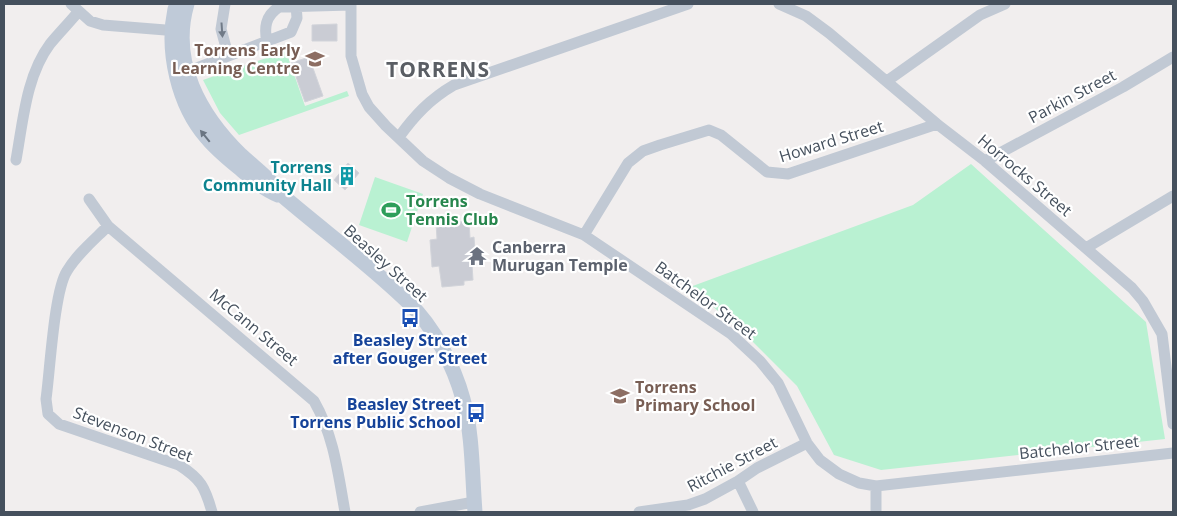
<svg xmlns="http://www.w3.org/2000/svg" width="1177" height="516" viewBox="0 0 1177 516" font-family="'Open Sans',sans-serif">
<rect width="100%" height="100%" fill="#f1eeee"/>
<path fill="#b9f1d2" d="M286 51 305 106 347 91 349 96 239 135 220 113 203 80Z
M971 164 1146 322 1165 439 881 470 834 455 797 386 745 334 690 287 913 205Z
M375 177 423 194 407 242 359 225Z"/>
<path fill="#caccd4" stroke="#d2d4da" d="M337 24V41H312V25Z
M309 57 323 96 305 102 291 63Z
M348 163 359 173 345 190 334 180Z
M469 221 470 238 474 237 476 265H472L473 280 464 281V285L442 287 439 266 432 267 430 240 437 239 436 223Z"/>
<g fill="none" stroke-linecap="round" stroke-linejoin="round">
<path stroke="#c1c9d4" stroke-width="11" d="M71 4 90 21 103 25 178 31
M225 4 221 29 228 55
M351 4V56L362 94 369 107 386 126 423 161 449 178 480 194 584 235 731 334 760 361 778 383 807 443 820 460 839 474 859 483 876 486 1173 453
M779 4 806 16 829 33 937 124 985 161 1132 288 1143 301 1162 334 1173 424
M267 43C264 28 265 16 279 7L351 5
M181 74 291 32 297 18 296 5
M887 81 980 15 1005 4
M399 137C415 115 430 99 454 85L688 4
M16 160C23 122 26 76 50 44 59 33 69 23 78 12
M985 161 1123 87 1173 57
M89 199 108 226 314 401C334 436 338 473 345 512
M108 226C94 240 77 254 67 271 54 291 50 371 46 399L48 414 59 424 179 465C201 479 205 487 212 512
M584 235 628 163 643 151 660 145 709 130 721 135 767 172 788 174 937 124
M1086 248 1173 196
M738 481 753 512
M420 512 474 502
M639 512 688 505 705 499 738 481 757 468 807 443
M876 512V486"/>
<path stroke="#bfcad8" stroke-width="15" d="M187 4C170 62 200 115 241 155 256 169 272 180 284 197 325 232 370 265 409 303 434 327 454 366 463 399 473 435 472 475 475 512
M175 9C166 51 178 105 207 138 216 149 227 158 238 167 250 177 263 189 278 195"/>
</g>
<defs><path id="oneway-solid" d="M-6-.8H1V-3.2L6.5 0L1 3.2V.8H-6Z" transform="scale(1.25)"/></defs>
<use fill="#707a87" href="#oneway-solid" transform="translate(222 30) rotate(86)"/>
<use fill="#6a7582" href="#oneway-solid" transform="translate(205 136) rotate(-129)"/>
<defs>
<g id="school-bare" transform="scale(1.5)"><path d="M0-5L7-2L0 1L-7-2ZM-4 1L0 2.5L4 1V4Q0 6-4 4Z" fill="#8d6e63" stroke="#fff" stroke-width="2.5" paint-order="stroke"/></g>
<g id="building-bare" transform="scale(1.5)"><path d="M-4-6H4V6H1V3H-1V6H-4ZM-2.5-4.3h1.7v1.8h-1.7ZM.8-4.3h1.7v1.8H.8ZM-2.5-1h1.7V.8h-1.7ZM.8-1h1.7V.8H.8Z" fill="#0f9aa8" stroke="#fff" stroke-width="2.5" paint-order="stroke"/></g>
<g id="stadium-bare" transform="scale(1.5)"><path d="M0-5a6.5 5 0 1 0 0 10a6.5 5 0 1 0 0-10ZM-3.5-1.8h7v3.6h-7Z" fill="#2e9e5b" stroke="#fff" stroke-width="2.5" paint-order="stroke"/></g>
<g id="temple-bare" transform="scale(1.5)"><path d="M0-6L5-2H3V0L6.5 2.5H4V6H1.5V3h-3V6H-4V2.5H-6.5L-3 0V-2H-5Z" fill="#6b7280" stroke="#fff" stroke-width="2.5" paint-order="stroke"/></g>
<g id="bus-bare" transform="scale(1.5)"><path d="M-5-6H5V4H4V6H2V4H-2V6H-4V4H-5ZM-3.5-4V0h7V-4ZM-3.5 1.2v1.5H-2V1.2ZM2 1.2v1.5H3.5V1.2Z" fill="#1a4fb4" stroke="#fff" stroke-width="2.5" paint-order="stroke"/></g>
</defs>
<g fill-rule="evenodd">
<use href="#school-bare" x="315" y="59"/>
<use href="#building-bare" x="347" y="176"/>
<use href="#stadium-bare" x="391" y="210"/>
<use href="#temple-bare" x="477" y="256"/>
<use href="#bus-bare" x="410" y="318"/>
<use href="#school-bare" x="620" y="396"/>
<use href="#bus-bare" x="476" y="413"/>
</g>
<g text-anchor="middle" dominant-baseline="central" stroke-width="4.5" stroke-linejoin="round" paint-order="stroke">
<g font-size="16" font-weight="bold" fill="#785e54" stroke="#fff" text-anchor="end">
<text x="300" y="50">Torrens Early<tspan x="300" dy="18">Learning Centre</tspan></text>
<text x="635" y="387" text-anchor="start">Torrens<tspan x="635" dy="18">Primary School</tspan></text>
</g>
<g font-size="16" fill="#45505d" stroke="#fff">
<text transform="translate(1072 96) rotate(-28)">Parkin Street</text>
<text transform="translate(831 141) rotate(-17)">Howard Street</text>
<text transform="translate(1025 175) rotate(40)">Horrocks Street</text>
<text transform="translate(386 263) rotate(42)">Beasley Street</text>
<text transform="translate(706 300) rotate(36)">Batchelor Street</text>
<text transform="translate(254 327) rotate(40)">McCann Street</text>
<text transform="translate(133 434) rotate(21)">Stevenson Street</text>
<text transform="translate(1079 447) rotate(-6)">Batchelor Street</text>
<text transform="translate(732 464) rotate(-28)">Ritchie Street</text>
</g>
<g font-size="16" font-weight="bold" fill="#0d838f" stroke="#fff" text-anchor="end">
<text x="332" y="167">Torrens<tspan x="332" dy="18">Community Hall</tspan></text>
</g>
<g font-size="16" font-weight="bold" fill="#27864d" stroke="#fff" text-anchor="start">
<text x="406" y="201">Torrens<tspan x="406" dy="18">Tennis Club</tspan></text>
</g>
<g font-size="16" font-weight="bold" fill="#5b616d" stroke="#fff" text-anchor="start">
<text x="492" y="247">Canberra<tspan x="492" dy="18">Murugan Temple</tspan></text>
</g>
<g font-size="16" font-weight="bold" fill="#164399" stroke="#fff">
<text x="410" y="340">Beasley Street<tspan x="410" dy="18">after Gouger Street</tspan></text>
<text x="461" y="404" text-anchor="end">Beasley Street<tspan x="461" dy="18">Torrens Public School</tspan></text>
</g>
<g font-size="21" font-weight="bold" letter-spacing="1" fill="#5a5e64" stroke="#fff">
<text x="438" y="69">TORRENS</text>
</g>
</g>
<rect width="1177" height="516" fill="none" stroke="#45505d" stroke-width="10"/>
</svg>
